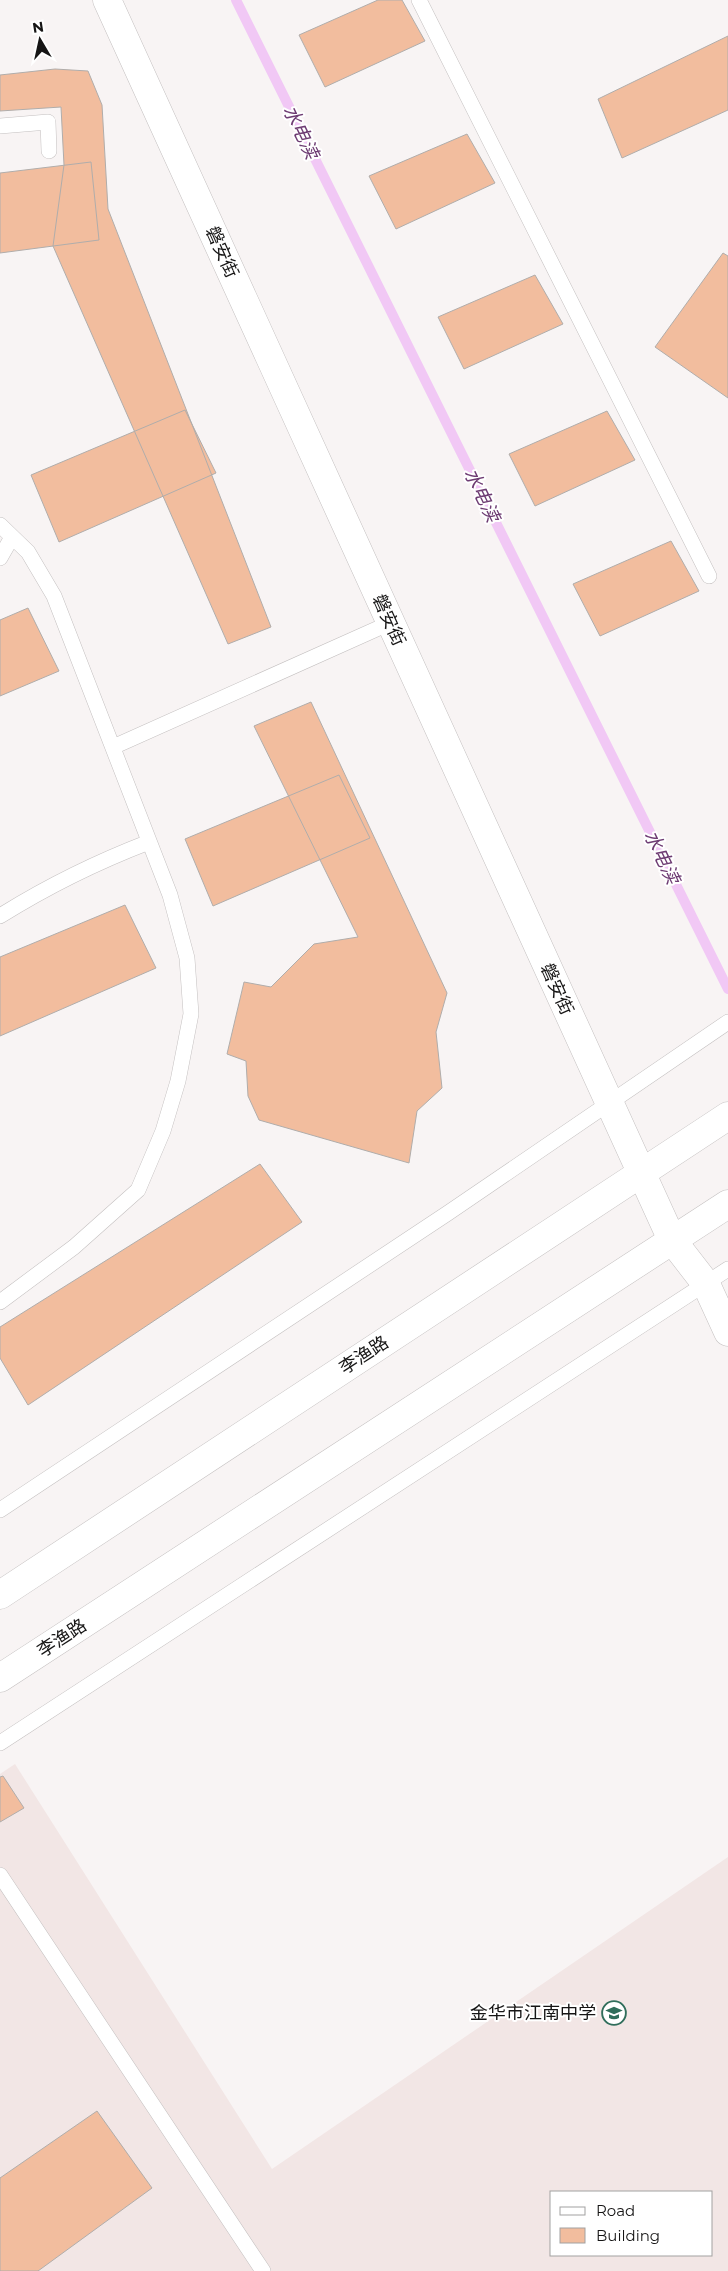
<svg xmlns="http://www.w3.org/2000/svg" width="728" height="2271" viewBox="0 0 728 2271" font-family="Montserrat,'Noto Sans SC',sans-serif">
<rect width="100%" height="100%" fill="#f8f4f4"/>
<path fill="#f2e6e5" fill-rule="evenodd" d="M15 1764 272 2169 728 1857V2271H0V1774ZM552 2192H712V2255H552Z"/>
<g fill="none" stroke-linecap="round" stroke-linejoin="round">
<path stroke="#f1c8f5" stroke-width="10" d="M236 0 728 989"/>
</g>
<path fill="#f2bd9e" stroke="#b0adab" d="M378 0H402L425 41 325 87 299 35Z
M728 36V110L622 158 598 99Z
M55 69 88 71 102 105 108 209 271 627 228 644 53 246 64 165 61 107 0 111V75Z
M467 134 495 183 396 229 369 176Z
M91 162 99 240 0 253V173Z
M723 253 728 256V398L655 347Z
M535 275 563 324 464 369 438 317Z
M185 410 216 473 59 542 31 475Z
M607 411 635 460 535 506 509 454Z
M671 541 699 591 600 636 573 584Z
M28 608 59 671 0 696V620Z
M311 702 447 993 436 1032 442 1088 417 1111 409 1163 259 1120 248 1096 246 1061 227 1054 244 982 271 987 314 944 358 937 254 726Z
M339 775 370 838 213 906 185 839Z
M125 905 156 968 0 1036V957Z
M260 1164 302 1222 28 1405 0 1358V1327Z
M3 1776 24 1808 0 1822V1777Z
M97 2111 152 2188 38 2271H0V2178Z"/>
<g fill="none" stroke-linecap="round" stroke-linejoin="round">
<g stroke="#c4c0c0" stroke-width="16">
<path id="lane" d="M419 0 709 576
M0 126 48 122 49 151
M0 525 28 552 54 596 170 895 187 958 191 1014 178 1081 163 1131 138 1190 74 1247 0 1302
M0 558 12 537
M113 747 390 623
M0 916C48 886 97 862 149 842
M0 1510 448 1213 728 1022
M0 1743 728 1269
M0 1875 263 2271"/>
</g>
<g stroke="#c4c0c0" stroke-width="29">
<path id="street" d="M672 1240 706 1284 728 1332"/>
</g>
<g stroke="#c4c0c0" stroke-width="29">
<path id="secondary" d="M107 0 672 1240
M0 1595 728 1116
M0 1678 728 1204"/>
</g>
<use href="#lane" stroke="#fff" stroke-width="15"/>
<use href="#street" stroke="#fff" stroke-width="28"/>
<use href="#secondary" stroke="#fff" stroke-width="28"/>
</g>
<defs>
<g id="school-ring" transform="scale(1.25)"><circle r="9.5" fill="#fff" stroke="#306e5b" stroke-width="1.5"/><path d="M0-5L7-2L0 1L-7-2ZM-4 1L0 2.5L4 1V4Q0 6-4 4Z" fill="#306e5b"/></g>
</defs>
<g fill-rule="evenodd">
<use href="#school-ring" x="614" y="2013"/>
</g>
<g text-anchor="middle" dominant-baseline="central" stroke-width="4" stroke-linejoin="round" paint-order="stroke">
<g font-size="18" fill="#161515" stroke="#fff">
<text transform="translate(222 252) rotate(66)">磐安街</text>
<text transform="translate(389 620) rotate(66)">磐安街</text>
<text transform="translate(557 989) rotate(66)">磐安街</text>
<text transform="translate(364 1355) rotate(-33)">李渔路</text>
<text transform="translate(62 1638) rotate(-33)">李渔路</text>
</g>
<g font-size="18" fill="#161515" stroke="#fff" text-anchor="end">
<text x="596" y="2013">金华市江南中学</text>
</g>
<g font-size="19" font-style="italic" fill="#6e3c73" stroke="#fff">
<text transform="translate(301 132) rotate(64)">水电渎</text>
<text transform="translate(482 495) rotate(64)">水电渎</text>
<text transform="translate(662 857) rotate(64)">水电渎</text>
</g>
</g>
<rect x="550" y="2191" width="162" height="65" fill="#ffffff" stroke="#a2a1a1"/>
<rect x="560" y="2207" width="25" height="8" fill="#ffffff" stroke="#a2a1a1"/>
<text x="596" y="2216" font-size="15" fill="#161515">Road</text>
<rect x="560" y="2228" width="25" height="15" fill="#f2bd9e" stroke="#a2a1a1"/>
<text x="596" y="2241" font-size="15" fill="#161515">Building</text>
<g transform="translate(40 40) rotate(351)" stroke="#ffffff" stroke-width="4" paint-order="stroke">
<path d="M0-4L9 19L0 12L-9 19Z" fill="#161515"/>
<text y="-8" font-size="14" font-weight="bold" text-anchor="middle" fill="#161515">N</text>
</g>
</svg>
